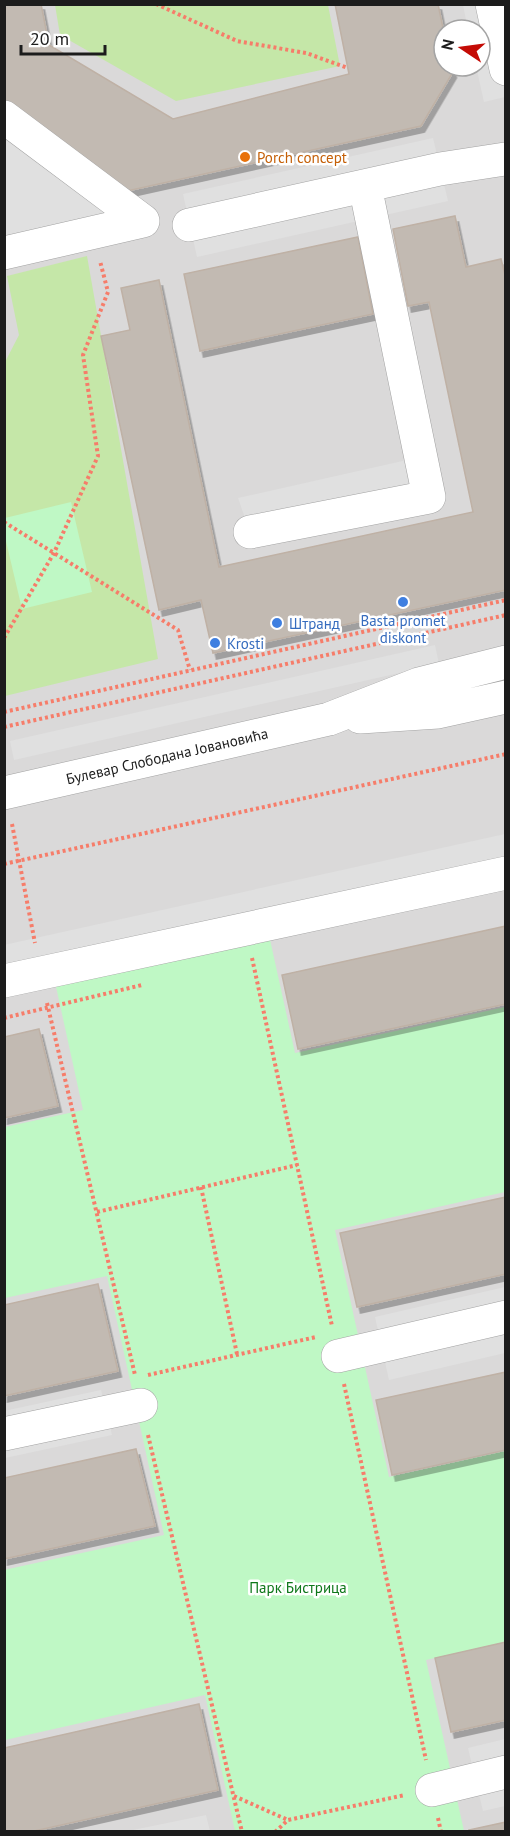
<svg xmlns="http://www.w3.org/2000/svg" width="510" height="1836" viewBox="0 0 510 1836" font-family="'PT Sans',sans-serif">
<defs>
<filter id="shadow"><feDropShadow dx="3.5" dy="6" stdDeviation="0" flood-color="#0004"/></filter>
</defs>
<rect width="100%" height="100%" fill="#edeae2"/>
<path fill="#dad9d9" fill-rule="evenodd" d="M5 5H505V1831H5ZM444 30H480V66H444Z"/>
<path fill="#c5e7a8" d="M55 5H328L340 66 176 101 60 35Z
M87 256 158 659 5 696 4 364 19 335 7 276Z"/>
<path fill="#bff8c5" d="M71 502 92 592 22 609 5 537V518Z
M269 935 295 1053 505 1007V1192L335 1230 389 1477 505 1451V1642L426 1660 464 1831H235L205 1695 5 1740 4 1570 164 1535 107 1276 5 1298V1127L83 1110 55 982Z"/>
<path fill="#e0e0e0" d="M463 5H505V97L484 102 476 66H480V30H468Z
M5 117 143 221 5 253Z
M433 138 448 201 197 257 183 194Z
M407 460 413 500 250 532 238 498Z
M435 645 439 664 14 760 10 741Z
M505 834V873L5 981 4 945Z
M505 1287V1353L389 1380 375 1317Z
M101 1390 112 1435 5 1458 4 1411Z
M505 1739V1806L483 1811 468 1748Z
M206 1815 210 1831H128Z"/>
<path fill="#c2bab2" stroke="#bfb1a5" stroke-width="1.5" filter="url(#shadow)" d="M4 4H41L49 45 173 119 349 74 335 4H438L444 33V66H451L453 72 421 126 127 191 4 112Z
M455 216 466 267 501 259 506 279V590L213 653 201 600 159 610 101 336 130 330 121 288 159 280 219 567 473 512 429 302 408 306 393 229Z
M358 237 373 314 200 351 184 274Z
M506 926V1004L298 1049 282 975Z
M39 1029 58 1106 4 1118V1037Z
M506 1197V1274L357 1307 340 1233Z
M98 1284 118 1371 4 1396V1305Z
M506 1372V1450L392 1475 376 1400Z
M136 1449 155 1526 4 1559V1478Z
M506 1642V1720L451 1732 435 1658Z
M199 1704 218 1790 30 1832H4V1748Z
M506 1822V1832H470L469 1830Z"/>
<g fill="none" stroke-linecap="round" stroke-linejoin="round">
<g stroke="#a3a3a3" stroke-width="34">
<path id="minor" d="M492 4 506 69
M4 117 143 221
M189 225 440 169 505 159
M4 253 143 221
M250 532 429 497 365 186
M360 717 438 712 506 697
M4 793 329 719 419 684 506 662
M4 981 506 873
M338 1356 506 1317
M4 1434 141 1405
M432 1790 506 1772"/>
</g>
<path stroke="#f67d6a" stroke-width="4" stroke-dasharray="3 3" stroke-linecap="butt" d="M156 4 237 41 306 53 348 68
M4 522 178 630 190 670
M4 638 54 553 98 456 83 355 108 292 100 261
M4 712 506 600
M4 727 506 615
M12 824 35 943
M4 864 506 754
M252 958 332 1326
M47 1003 135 1375
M4 1018 142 985
M201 1187 237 1354
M97 1212 297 1165
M148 1375 316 1337
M344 1384 426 1760
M148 1435 242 1832
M234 1796 288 1820
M438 1818 441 1832
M275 1832 288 1820 405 1795"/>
<use href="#minor" stroke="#fff" stroke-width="33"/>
</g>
<circle fill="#e8710a" stroke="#fff" stroke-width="2" cx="245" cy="157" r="6"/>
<g fill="#3f7fe0" stroke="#fff" stroke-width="2">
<circle cx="403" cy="602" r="6"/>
<circle cx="277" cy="623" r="6"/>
<circle cx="215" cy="643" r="6"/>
</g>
<g text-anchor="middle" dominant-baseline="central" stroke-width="5" stroke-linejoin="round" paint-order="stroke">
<g font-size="15" fill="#c56008" stroke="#fff" text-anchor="start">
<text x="257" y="157">Porch concept</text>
</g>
<g font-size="15" fill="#366cbe" stroke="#fff" text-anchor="start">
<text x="403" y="620" text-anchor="middle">Basta promet<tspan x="403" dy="17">diskont</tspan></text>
<text x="289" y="623">Штранд</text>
<text x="227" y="643">Krosti</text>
</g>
<g font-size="15" fill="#1c1c1c" stroke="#fff">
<text transform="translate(167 756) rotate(-13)">Булевар Слободана Јовановића</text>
</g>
<g font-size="15" fill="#0e771a" stroke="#fff">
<text x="298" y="1587">Парк Бистрица</text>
</g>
</g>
<rect width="510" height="1836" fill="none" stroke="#1c1c1c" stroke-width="12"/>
<g transform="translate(462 48) rotate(283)"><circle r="28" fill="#ffffff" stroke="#a4a4a4" stroke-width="1.5"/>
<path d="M0-4.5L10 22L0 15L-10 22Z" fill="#c40b05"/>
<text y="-9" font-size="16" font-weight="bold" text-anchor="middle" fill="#1c1c1c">N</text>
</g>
<path d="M21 45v9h84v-9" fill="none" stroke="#1c1c1c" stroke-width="3"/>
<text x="30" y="45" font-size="18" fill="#1c1c1c" stroke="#ffffff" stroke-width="4.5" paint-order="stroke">20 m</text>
</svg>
